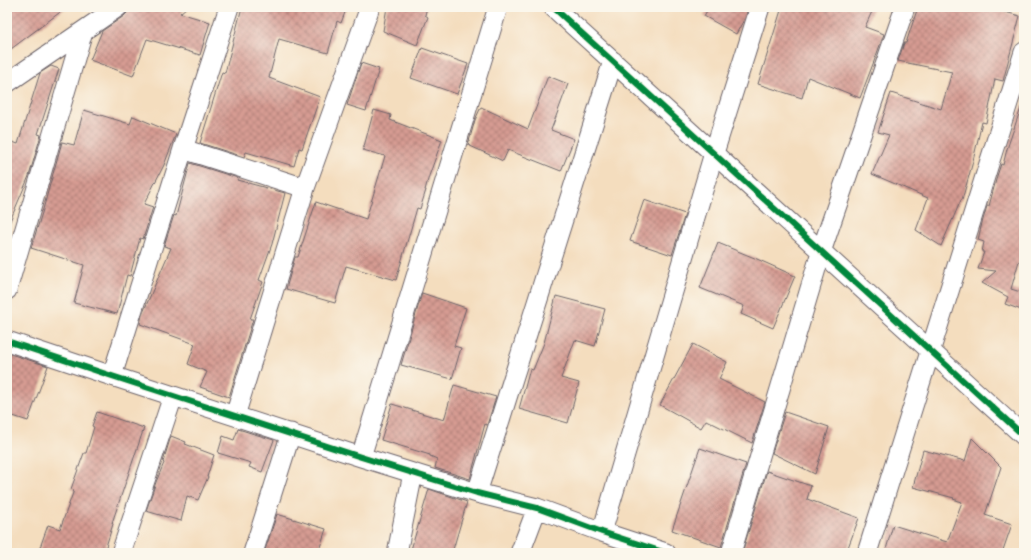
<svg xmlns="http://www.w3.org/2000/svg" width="1031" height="560" viewBox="0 0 1031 560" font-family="Pangolin,sans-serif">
<defs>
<pattern id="building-cross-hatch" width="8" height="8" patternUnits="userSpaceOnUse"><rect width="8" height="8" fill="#d69b92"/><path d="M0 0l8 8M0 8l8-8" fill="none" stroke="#ad7e78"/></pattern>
</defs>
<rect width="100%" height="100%" fill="#fbf7ec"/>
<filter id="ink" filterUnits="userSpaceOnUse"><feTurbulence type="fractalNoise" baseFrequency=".025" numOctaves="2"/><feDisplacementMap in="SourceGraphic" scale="8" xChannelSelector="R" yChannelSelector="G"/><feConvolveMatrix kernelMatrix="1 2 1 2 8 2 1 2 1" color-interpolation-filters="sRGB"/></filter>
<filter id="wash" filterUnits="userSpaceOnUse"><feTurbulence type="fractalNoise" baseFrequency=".012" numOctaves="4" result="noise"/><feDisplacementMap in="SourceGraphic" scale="16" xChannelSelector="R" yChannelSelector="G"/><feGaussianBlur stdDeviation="0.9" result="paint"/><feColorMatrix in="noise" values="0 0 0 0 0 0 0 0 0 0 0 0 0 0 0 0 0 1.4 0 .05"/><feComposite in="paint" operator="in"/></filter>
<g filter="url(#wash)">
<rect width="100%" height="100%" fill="#f4ddbe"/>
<g id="blocks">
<path fill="url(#building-cross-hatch)" d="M7 7H67L7 52Z
M131 7H187L180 13 210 22 200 55 147 39 133 76 90 60 102 31 124 16 128 12V9Z
M242 7H287L310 13 311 12 302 8 303 7H347L341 23 337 21 328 53 279 39 269 78 320 97 302 149 299 148 294 166 246 152 244 157 200 143 222 72 225 73Z
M387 7H427L425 15 428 17 417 45 383 31Z
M709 7H748L746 16 736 34 704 16Z
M782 7H874L865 27 884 34 876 56 860 98 808 77 802 98 758 84Z
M918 7H986L1020 16 1003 81 995 79 986 123 982 122 972 165 962 200H961L941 246 916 230 928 198 872 174 889 135 878 132 891 93 941 109 952 72 898 61 904 43H906Z
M422 48 468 64 457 94 411 78Z
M361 63 379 69 366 111 347 105Z
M51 66 59 69 38 134 41 135 29 176 7 228V140L18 144 40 73Z
M548 76 568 84 551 130 574 139 561 171 508 150 503 161 468 145 475 120 481 107 528 129Z
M1022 105H1024V245L1020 261H1019L1011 289 1024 293V311L1005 304 1008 297 982 283 996 271 978 269 984 252H982L984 242 978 240 982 223 987 206H989L997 176 1001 164 1003 165 1007 149Z
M84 110 130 124 133 116 176 134 164 165 144 204 153 207 143 239 140 238 130 276 127 275 117 314 74 303 84 265 31 248 42 213 62 142 74 145Z
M374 110 391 115 390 120 442 140 429 176 425 190H426L420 209 417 208 396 280 346 266 335 303 286 289 295 257H298L316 202 366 219 385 156 363 150Z
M190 163 238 178 237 180 285 193 272 244 259 280 263 282 250 319H253L229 397 200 387 207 372 188 364 195 344 140 324 142 315 171 248 164 246 174 215 176 216Z
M644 200 685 214 672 255 630 241Z
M718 243 757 259 795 276 773 328 741 314 744 306 700 288Z
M422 293 466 308 454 346 461 348 452 379 401 365Z
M556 296 605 309 595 346 575 340 561 378 579 383 568 423 519 409 530 369 533 370 544 343Z
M693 344 727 362 719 379 765 402 752 443 706 420 701 428 660 405Z
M7 353 48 366 28 421 7 414Z
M454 385 496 397 487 425 485 424 470 479 435 468 437 459 430 456V455L381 440 392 404 444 420Z
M97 412 144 428 112 523 113 524 104 553H38L48 525 60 529 74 490 71 489 84 453H86L94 427 92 426Z
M785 412 829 427 815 474 772 453Z
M238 429 274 440 262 472 249 467 251 463 218 453 223 436 234 440Z
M171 436 186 442 185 444 214 455 207 477H208L198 500 187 496 181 521 146 511 156 482 164 463 163 462Z
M972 438 1001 467 985 515 1012 524 1002 553H885L893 525 947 542 962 502 953 499 954 498 913 487 923 450 965 461Z
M700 448 746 464 721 547 672 530Z
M767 471 811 486 807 499 859 518 846 553H742Z
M429 489 467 502 452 553H410Z
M277 514 326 529 318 553H274L265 550Z"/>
</g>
</g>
<g filter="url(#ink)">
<use href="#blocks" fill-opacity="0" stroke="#6c6369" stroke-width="1"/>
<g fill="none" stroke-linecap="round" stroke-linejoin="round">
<g stroke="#6c6369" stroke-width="21">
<path id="minor" d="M553 7 1024 436
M7 83 118 7
M183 149 305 188
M7 290 83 31
M7 341 112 376 361 457 477 493 537 508 602 532 666 553
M112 376 183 149 229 7
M235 416 305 188 370 7
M361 457 498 7
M477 493 613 61
M602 532 714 153 760 7
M121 553 173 396
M253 553 291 433
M397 553 413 473
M520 553 537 508
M731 553 821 252 905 7
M867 553 1024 52"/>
</g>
<use href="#minor" stroke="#fff" stroke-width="19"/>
<g stroke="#fbf7ec" stroke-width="8">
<path id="cycleway" d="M553 7 1024 436
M7 341 112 376 361 457 477 493 537 508 602 532 666 553"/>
</g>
<use href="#cycleway" stroke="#00873e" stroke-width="6"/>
</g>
</g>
<rect width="1031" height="560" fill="none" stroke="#fbf7ec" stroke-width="24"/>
</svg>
